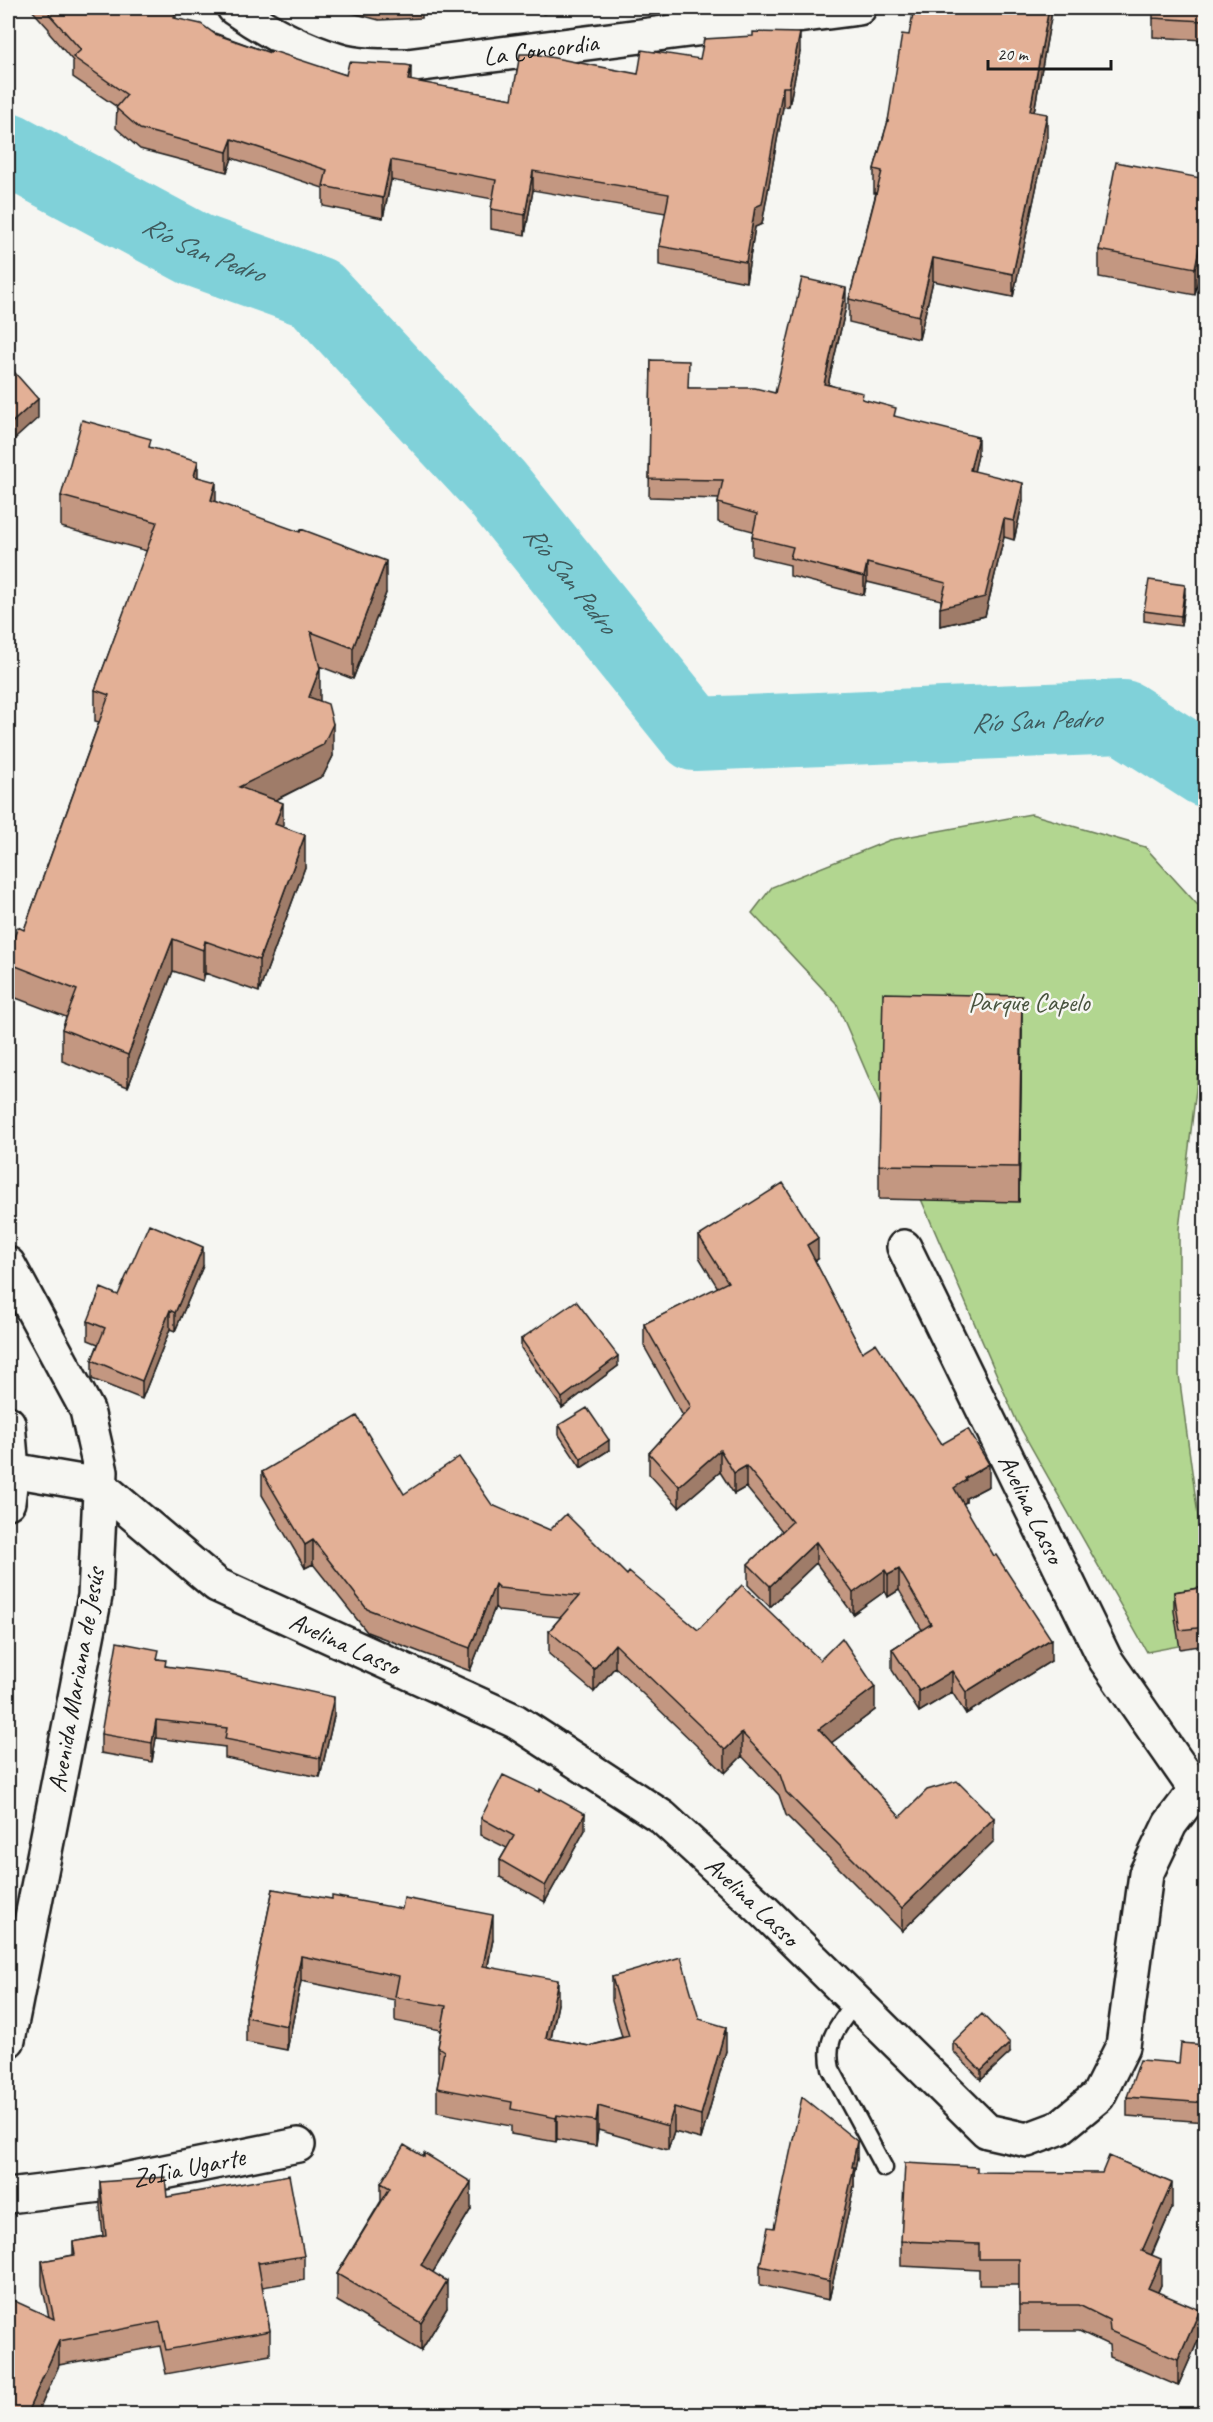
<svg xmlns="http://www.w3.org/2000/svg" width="1213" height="2422" viewBox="0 0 1213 2422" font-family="Caveat,sans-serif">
<rect width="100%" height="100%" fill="#f6f6f2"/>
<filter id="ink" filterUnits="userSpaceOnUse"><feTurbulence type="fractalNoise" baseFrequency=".0167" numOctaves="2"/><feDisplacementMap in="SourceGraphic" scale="12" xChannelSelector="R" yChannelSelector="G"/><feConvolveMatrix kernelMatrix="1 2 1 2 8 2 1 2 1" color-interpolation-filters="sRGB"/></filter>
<g filter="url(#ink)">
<path fill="#b2d690" stroke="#677956" stroke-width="1.5" d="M1031 814 1145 847 1205 913V1016L1179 1229V1375L1205 1568V1641L1147 1652 1017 1422 837 1004 752 913 772 887 890 840Z"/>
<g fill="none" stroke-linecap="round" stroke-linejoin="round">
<path stroke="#80d1d9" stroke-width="74" id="s1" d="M8 149 196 250 316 293 496 487 695 734 1123 717 1206 770"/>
<g stroke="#1c1c1c" stroke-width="21">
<path id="service" d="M855 2002C839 2026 824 2038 831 2069L884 2168"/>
</g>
<g stroke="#1c1c1c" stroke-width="38">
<g id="minor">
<path id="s2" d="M234 8C265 30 300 49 337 60 359 67 384 66 407 66L859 8"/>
<path id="s3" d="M904 1247 1105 1659 1196 1790"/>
<path id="s4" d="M8 1472 12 1470 99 1485 217 1585 515 1721 662 1817 764 1911 987 2131 1027 2140 1059 2128 1098 2096 1123 2046 1146 1874 1170 1824 1196 1790 1206 1782"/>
<path id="s5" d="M8 2196 100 2185 298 2145"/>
</g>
</g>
<g stroke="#1c1c1c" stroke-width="38">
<path id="tertiary" d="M8 1264 87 1410 101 1472 95 1596 8 2040
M8 1423 12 1470 8 1502"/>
</g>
<use href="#service" stroke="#f6f6f2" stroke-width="16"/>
<use href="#minor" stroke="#f6f6f2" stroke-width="33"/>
<use href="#tertiary" stroke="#f6f6f2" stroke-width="33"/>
</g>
<path fill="#c39781" stroke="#1c1c1c" stroke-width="1.5" d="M30 8H176V19L270 53 346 75 411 81 512 99 638 74 700 59 800 52 789 106 783 107 762 224 755 227 746 282 659 265V246L666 213 533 190 525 235 491 229V209L493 199 391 180 383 218 323 206V188L232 158 227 172 140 149 116 128 117 107 73 77V61L49 33V29Z
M333 8H422V18L379 20Z
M542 8H585L543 14Z
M1051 8V17L1034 112 1047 138 1013 297 933 281 919 339 849 322V299L876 193H874V169L888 121 909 35Z
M1205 8 1203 40 1153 37V18Z
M1206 179V242L1195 295 1099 277V250Z
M846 307 828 384 863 399 896 417 978 455 974 471 1023 501 1014 540 1004 537 985 616 940 626 941 600 867 582 864 595 790 576V565L752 556V537L753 531 718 522V503L719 499 649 497 651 360 689 388 775 393Z
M151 448 198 477 216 502 386 593 353 679 319 666V701L333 756 323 776 276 800 283 827 305 867 259 992 205 973 203 981 173 971 128 1087 62 1061V1029L66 1017 8 995V953L24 930 99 722 95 721V690L147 551 61 527V496Z
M1185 595 1181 626 1144 621V611Z
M1022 1030 1019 1202 879 1199V1165Z
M699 1236 818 1259 815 1261 862 1352 942 1444 989 1486 966 1498V1502L963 1504 1051 1661 966 1714 952 1692 919 1712 892 1670V1649L922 1630 899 1590 888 1597 885 1591 853 1614 816 1563 770 1607 748 1585V1564L782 1531 746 1487 734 1494 720 1472 679 1507 649 1474V1453L683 1416 644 1346V1324L718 1288 699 1257Z
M203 1266 175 1331 170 1329 142 1399 92 1379V1360L98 1344 88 1340V1321L118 1295Z
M521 1339 618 1366 562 1408 521 1348Z
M559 1425 609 1450 581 1468 559 1435Z
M262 1472 404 1494 492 1505 627 1575 698 1630 820 1660 875 1710 831 1743 900 1817 994 1841 902 1931 786 1815 779 1795 742 1756 725 1773 615 1667 594 1692 549 1654V1631L561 1617 499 1611 495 1607 470 1671 367 1632 313 1564 305 1568 262 1495Z
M1206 1587V1645L1180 1649 1174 1611V1592Z
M159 1659 166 1666 334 1716 320 1777 225 1758V1747L156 1738 152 1762 101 1753V1734Z
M481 1818 585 1830 545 1902 500 1877V1860L507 1848 481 1835Z
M273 1889 493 1939 488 1966 558 2004 551 2039 589 2046 622 2037 612 2001V1977L699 2019 726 2051 701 2139 674 2132 668 2150 598 2130 596 2146 557 2139 556 2142 511 2134V2126L437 2112V2088L440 2073 438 2072V2047L441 2030 395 2021V2000L301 1981 287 2050 246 2042V2017Z
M953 2042 1010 2053 981 2080 953 2051Z
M1206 2045V2122L1127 2116V2097Z
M857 2159 854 2174V2186L829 2300 760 2285V2266L774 2228Z
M977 2172 1172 2208 1152 2255 1161 2285 1158 2292 1200 2336 1178 2386 1110 2357 1109 2345 1079 2331H1019V2285H979V2270L901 2266V2241Z
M100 2182 167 2197 304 2256V2280L262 2287 270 2331V2355L166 2374 160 2346 59 2365 37 2415H8L49 2317 42 2285V2261L73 2255V2242L103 2236 100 2206Z
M381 2183 471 2209 433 2272 447 2308 421 2351 337 2301V2274L381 2201Z"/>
<path fill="#9f7b69" stroke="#1c1c1c" stroke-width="1.5" d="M1049 8H1051V17L1030 134V111Z
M1204 8H1205L1203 40V21Z
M800 33V52L789 106V87Z
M411 66V86L408 80Z
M783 87V107L762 224 755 227 746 282V262L755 207Z
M1047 114V138L1013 297V274Z
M232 139V158L227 172V152Z
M391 160V180L383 218V198Z
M533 171V190L525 235V215Z
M1206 215V242L1195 295V268Z
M933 258V281L919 339V316Z
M846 288V307L824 402V384Z
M38 399V418L8 445V426Z
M978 437V455L970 489V470Z
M198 461V493L194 476Z
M216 482V514L211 500Z
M1023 483V501L1014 540V521Z
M1004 519V537L985 616 940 626V608Z
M386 561V593L353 679V648Z
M867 563V582L864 595V577Z
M1185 585V595L1181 626V616Z
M320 668V700L309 729V697Z
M333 724V756L323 776 239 818V787Z
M283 803V834L275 824Z
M305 835V867L259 992V960Z
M173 939V971L128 1087V1055Z
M205 941V973L203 981V950Z
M1022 996V1030L1019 1202V1167Z
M818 1238V1259L807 1266V1245Z
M203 1247V1266L175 1331V1313Z
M170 1310V1329L142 1399V1381Z
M618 1356V1366L562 1408V1398Z
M609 1440V1450L581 1468V1459Z
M720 1450V1472L679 1507V1486Z
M989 1464V1486L966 1498V1502L954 1509V1488L965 1478Z
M746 1466V1487L734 1494V1473Z
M313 1540V1564L305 1568V1545Z
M816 1542V1563L770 1607V1586Z
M899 1569V1590L888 1597V1575Z
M885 1570V1591L853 1614V1593Z
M495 1584V1607L470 1671V1648Z
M1051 1639V1661L966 1714V1692Z
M615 1644V1667L594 1692V1669Z
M952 1671V1692L919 1712V1691Z
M875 1687V1710L819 1752V1729Z
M334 1697V1716L320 1777V1758Z
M156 1720V1738L152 1762V1743Z
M742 1733V1756L725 1773V1750Z
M585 1814V1830L545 1902V1886Z
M994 1818V1841L902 1931V1908Z
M493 1915V1939L483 1990V1966Z
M301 1956V1981L287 2050V2026Z
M558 1980V2004L546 2062V2038Z
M726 2027V2051L701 2139V2115Z
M1010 2043V2053L981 2080V2071Z
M598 2106V2130L596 2146V2121Z
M674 2107V2132L668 2150V2126Z
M557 2115V2139L556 2142V2118Z
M857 2141V2159L854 2174V2186L829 2300V2281Z
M471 2182V2209L421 2292V2265Z
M1172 2183V2208L1142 2276V2251Z
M1161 2259V2285L1148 2313V2288Z
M447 2281V2308L421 2351V2323Z
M1200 2310V2336L1178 2386V2360Z
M59 2341V2365L37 2415H26Z"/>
<path fill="#e3b096" stroke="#1c1c1c" stroke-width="1.5" d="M47 8H175L174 18 201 24 215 34 270 53V50L346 75 349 62 406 65 411 66 408 80 512 99 520 54H534L638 74 642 50 700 59 704 39 753 36V32L800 33 789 87H783L762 204 755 207 746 262 659 246 669 194 533 171 525 215 491 209 496 180 391 160 383 198 323 186 327 170 232 139 227 152 140 129 116 108 127 95 73 57 81 50 49 14 51 12Z
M914 8H1049L1030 111 1047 114 1013 274 933 258 919 316 849 299 882 171 874 169 888 121 902 34 909 35Z
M1153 8H1204L1203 21 1153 18Z
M1116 162 1206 179V215L1195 268 1099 250Z
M802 278 846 288 824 384 863 393 862 399 896 408 894 416 978 437 970 470 1023 483 1014 521 1004 519 985 597 940 608 946 583 867 563 864 577 790 558 793 547 752 537 757 514 718 503 723 480 649 479 651 360 689 361 688 388H755L775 393Z
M8 365 38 399 8 426Z
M82 420 151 439 149 447 198 461 194 476 216 482 211 500 300 532 301 529 386 561 353 648 311 632 320 668 309 697 328 704 333 724 323 745 239 787 283 803 275 824 305 835 259 960 205 941 203 950 173 939 128 1055 62 1029 77 990 8 963V953L18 927 24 930 109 695 95 690 157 522 61 496Z
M1149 580 1185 585 1181 616 1144 611Z
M883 993 1022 996 1019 1167 879 1165Z
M783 1183 818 1238 807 1245 862 1352 876 1343 942 1444 968 1429 989 1464 965 1478 966 1480 954 1488 994 1556 996 1555 1051 1639 966 1692 952 1671 919 1691 892 1649 931 1624 899 1569 888 1575 885 1570 853 1593 816 1542 770 1586 748 1564 792 1522 746 1466 734 1473 720 1450 679 1486 649 1453 691 1407 644 1324 728 1282 699 1236Z
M149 1224 203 1247 175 1313 170 1310 142 1381 92 1360 105 1328 88 1321 101 1288 118 1295Z
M576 1301 618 1356 562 1398 521 1339Z
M587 1408 609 1440 581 1459 559 1425Z
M357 1416 404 1494 459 1457 492 1505 550 1530 566 1514 627 1575 629 1572 698 1630 742 1585 820 1660 842 1638 875 1687 819 1729 900 1817 927 1790 957 1781 994 1818 902 1908 786 1792 779 1772 742 1733 725 1750 615 1644 594 1669 549 1631 579 1596 499 1588 495 1584 470 1648 367 1609 313 1540 305 1545 262 1472Z
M1206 1587V1627L1180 1630 1174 1592Z
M117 1642 159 1650 157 1659 166 1660 165 1666 229 1674 334 1697 320 1758 225 1739 227 1728 156 1720 152 1743 101 1734Z
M503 1775 539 1792 540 1789 585 1814 545 1886 500 1860 514 1836 481 1818Z
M273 1889 332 1899V1896L402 1909 404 1898 493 1915 483 1966 558 1980 546 2038 589 2046 629 2036 612 1977 681 1957 699 2019 726 2027 701 2115 674 2107 668 2126 598 2106 596 2121 557 2115 556 2118 511 2109 512 2102 437 2088 444 2051 438 2047 446 2006 395 1997 399 1976 301 1956 287 2026 246 2017Z
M982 2014 1010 2043 981 2071 953 2042Z
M1181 2043 1206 2045V2103L1127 2097 1140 2060 1179 2063Z
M802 2097 857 2141 852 2167H854L829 2281 760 2266 768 2227 774 2228Z
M404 2145 424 2157V2153L471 2182 421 2265 447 2281 421 2323 337 2274 390 2188 381 2183Z
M1109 2156 1172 2183 1142 2251 1161 2259 1148 2288 1200 2310 1178 2360 1110 2331 1109 2320 1079 2305H1019V2259H979V2244L901 2241 905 2163 977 2167V2172L1102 2173Z
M289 2175 304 2256 260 2263 258 2262 270 2331 166 2350 160 2322 59 2341 26 2415H8V2298L54 2319 42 2261 75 2255 73 2242 106 2236 100 2182 165 2177 167 2197Z"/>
</g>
<g text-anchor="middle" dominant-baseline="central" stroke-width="5" stroke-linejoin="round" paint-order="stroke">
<g font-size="26" fill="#1c1c1c" stroke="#f6f6f2">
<text stroke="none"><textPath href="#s2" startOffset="321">La Concordia</textPath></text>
<text stroke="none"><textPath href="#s3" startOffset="291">Avelina Lasso</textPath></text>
<text stroke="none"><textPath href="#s4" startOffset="388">Avelina Lasso</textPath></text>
<text transform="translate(76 1680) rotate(-80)">Avenida Mariana de Jesús</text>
<text stroke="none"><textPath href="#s4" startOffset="874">Avelina Lasso</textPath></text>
<text stroke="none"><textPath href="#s5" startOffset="183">ZoIia Ugarte</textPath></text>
</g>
<g font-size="26" fill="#49543f" stroke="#f6f6f2">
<text x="1029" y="1002">Parque Capelo</text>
</g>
<g font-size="27" font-style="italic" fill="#3f5b5e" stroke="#f6f6f2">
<text stroke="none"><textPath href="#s1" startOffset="220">Río San Pedro</textPath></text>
<text stroke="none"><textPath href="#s1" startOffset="724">Río San Pedro</textPath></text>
<text stroke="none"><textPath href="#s1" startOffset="1264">Río San Pedro</textPath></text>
</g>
</g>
<rect width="1213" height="2422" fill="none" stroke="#f6f6f2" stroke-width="30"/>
<rect x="15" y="15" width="1183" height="2392" fill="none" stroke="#1c1c1c" stroke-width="2" filter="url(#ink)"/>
<path d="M988 60v9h123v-9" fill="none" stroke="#1c1c1c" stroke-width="3"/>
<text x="997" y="60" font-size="18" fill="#1c1c1c" stroke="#f6f6f2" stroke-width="4.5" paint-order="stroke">20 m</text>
</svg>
